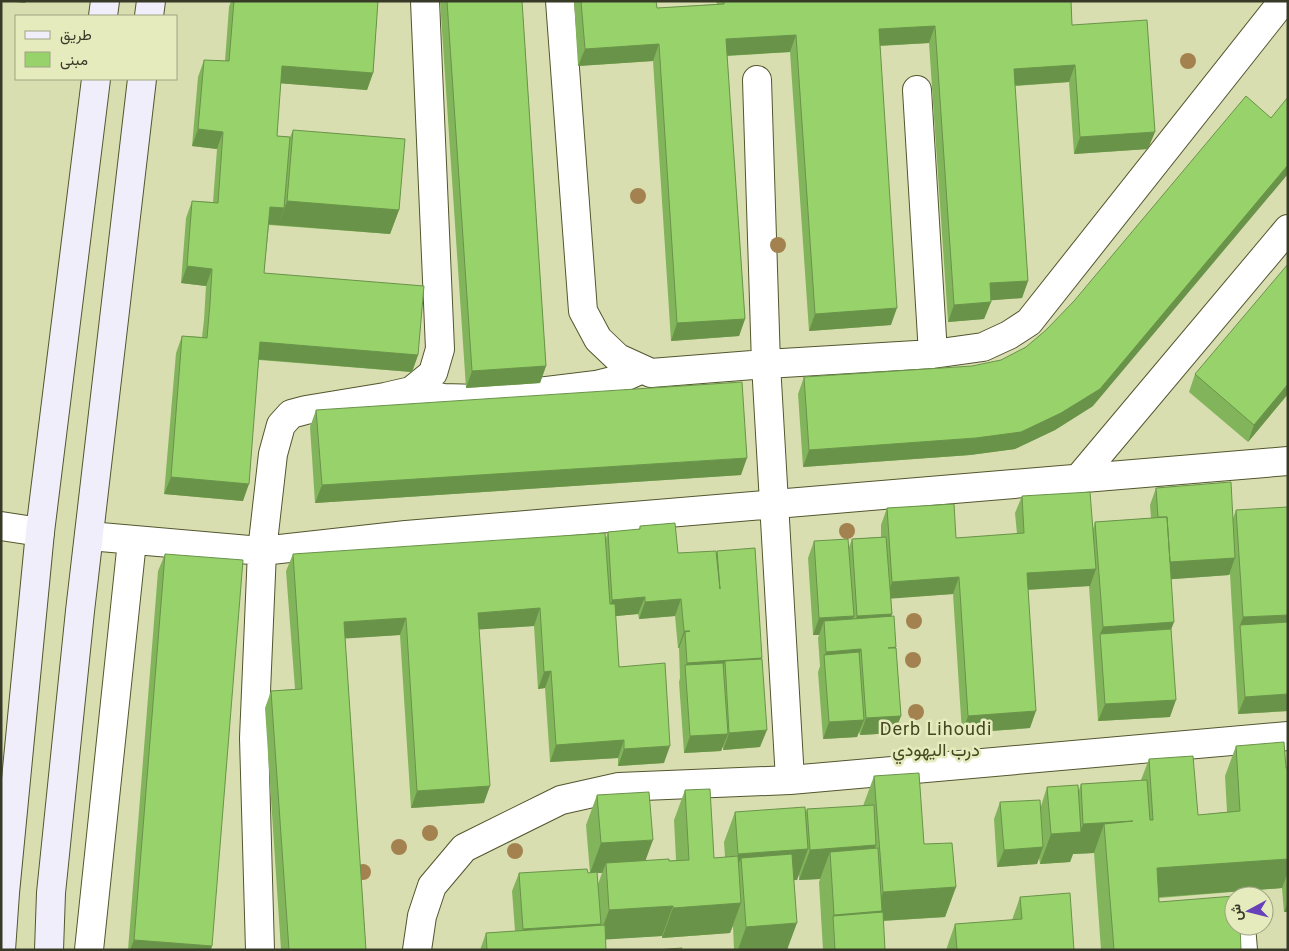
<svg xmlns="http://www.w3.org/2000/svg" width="1289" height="951" viewBox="0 0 1289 951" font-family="Roboto,Vazirmatn,sans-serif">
<rect width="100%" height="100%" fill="#d9deb1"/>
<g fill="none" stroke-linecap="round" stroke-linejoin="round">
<g stroke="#53562e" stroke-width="30">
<path id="minor" d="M560 1 583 311 598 339 618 358 651 373 766 364 933 354 983 347 1009 335 1029 322 1283 1
M757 80 766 364 790 780
M917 90 933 354
M411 391 443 398 481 399 596 385 620 379 642 369
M1078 479 1288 229
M1 526 40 532
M89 536 262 551 406 535 1288 461
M1241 926 1243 950
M89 950 132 541
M260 950 254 738 262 551 273 454 281 425 291 414 306 410 385 397 411 391 433 373 440 349 425 1
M417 950 422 916 432 886 464 848 561 800 619 787 790 780 1288 736"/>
</g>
<g stroke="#53562e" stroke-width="30">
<path id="secondary" d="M103 16 105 1
M149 16 151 1
M1 950 5 893 40 532 96 79
M49 950 51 893 80 611 142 79"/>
</g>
<use href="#minor" stroke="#fff" stroke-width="28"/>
<use href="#secondary" stroke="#f1eefc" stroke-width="28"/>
</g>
<g fill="#a38250">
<circle cx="1188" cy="61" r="8"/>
<circle cx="638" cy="196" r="8"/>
<circle cx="778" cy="245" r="8"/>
<circle cx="847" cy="531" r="8"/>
<circle cx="914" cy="621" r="8"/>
<circle cx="913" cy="660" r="8"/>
<circle cx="916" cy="712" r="8"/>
<circle cx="430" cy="833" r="8"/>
<circle cx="399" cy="847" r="8"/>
<circle cx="515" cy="851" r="8"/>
<circle cx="363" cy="872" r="8"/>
</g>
<path fill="#82b55b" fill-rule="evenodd" d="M231 1H378L373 73 367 90 280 83 277 136 290 137 293 130 399 210 390 234 269 225 264 273 418 355 412 372 259 360 243 501 164 494 176 353 182 336 202 337 204 320 206 286 181 283 186 218 192 201 213 202 217 149 192 146 198 77 204 60 225 61 229 7Z
M440 1H522L546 366 540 383 466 388Z
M574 1H656L657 8 717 4 716 1H1071L1072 25 1148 149 1074 154 1069 82 1015 86 1028 281 1022 298 991 300V302L984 319 948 322 929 43 880 46 891 325 809 331 790 52 727 56 745 319 739 336 671 341 653 61 578 66Z
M1195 374 1288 394 1248 442 1189 392Z
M804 377 1093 406 1055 430 1015 449 970 455 803 467 798 394Z
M316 410 741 475 315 503 310 427Z
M1156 488 1233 518 1236 510 1288 711 1238 714 1230 574 1229 575 1171 579V629L1170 717 1098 721 1089 586 1028 590 1030 728 962 733 953 594 891 598 892 614 891 616 896 647 901 716 894 733 860 735 859 731 857 737 823 739 818 672 820 666 818 638 819 635H813L808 558 814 541 849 547 852 539 881 537V525L887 508 956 538 1017 534 1015 513 1022 496 1093 529 1095 522 1151 518 1150 505Z
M640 526 678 553 716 554 717 551 762 658 760 747 723 750V746L721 751 684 753 679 682 680 678 679 648H678L675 616 639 619 638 614 615 616 619 667 664 763 618 766V758L550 762 545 688 538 689 534 626 479 629 484 803 411 808 400 635 345 638 366 950H281L265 708 271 691 295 689 286 571 293 554 606 538 608 532 639 530Z
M165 554 211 950H128L158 571Z
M1236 746 1286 768H1288V912H1284L1282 888 1159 898V902L1241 950H1101L1094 853 1073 854 1070 862 1040 864 1039 858 1037 864 997 867 994 819 1000 802 1041 806 1047 787 1079 790 1081 784 1141 780 1149 759 1198 815 1227 812 1225 776Z
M874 776 956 887 945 917 883 921 885 950H823L819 882 820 879 799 880V874L797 880H794L787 950H734L733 926 730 933 662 938V936L606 939V950H480L486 933 515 931 512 891 519 873H590L586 825 597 795 645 861H669L676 860 674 820 685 790 714 858 725 857 724 842 735 812 805 814 807 809 863 806ZM597 873H602L598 884Z
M1020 897 1074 950H946L955 924 1012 920Z"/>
<path fill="#6a934a" d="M5 1H26L25 3Z
M935 26 929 43 873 46 879 29Z
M796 35 790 52 720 56 726 39Z
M659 44 653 61 578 66 585 49Z
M1075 65 1069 82 1008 86 1014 69Z
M282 66 373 73 367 90 276 83Z
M198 129 223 132 217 149 192 146Z
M1155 132 1148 149 1074 154 1080 137Z
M1288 165V174L1093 406 1055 430 1015 449 970 455 803 467 809 450 976 438Z
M287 201 399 210 390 234 278 225Z
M270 207 284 208 278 225 264 224Z
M187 266 212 269 206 286 181 283Z
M1028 281 1022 298 983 301 990 283Z
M991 302 984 319 948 322 954 305Z
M897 308 891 325 809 331 815 314Z
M745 319 739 336 671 341 677 323Z
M260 342 418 355 412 372 254 359Z
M546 366 540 383 466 388 472 371Z
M1288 384V394L1248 442 1254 425Z
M747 458 741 475 315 503 322 485Z
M171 477 249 484 243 501 164 494Z
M1235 558 1229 575 1161 580 1167 562Z
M1096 569 1090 586 1020 590 1027 573Z
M959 577 953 594 886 599 892 582Z
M645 597 638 614 606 617 612 600Z
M681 599 675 616 639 619 645 602Z
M540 608 534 626 472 630 478 613Z
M892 614 886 631 851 633 857 616Z
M1288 615V638L1240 625 1243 617Z
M854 616 848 633 824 621 819 635H813L819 618Z
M406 618 400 635 338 639 344 622Z
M1174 622 1165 646 1100 634 1103 627Z
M684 631H690L685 632 679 648H678Z
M861 649 855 667 824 657 826 652Z
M762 658 756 675 725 661 719 677 685 667 687 663Z
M551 671 545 688 538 689 544 672Z
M1288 694V711L1238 714 1245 697Z
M1176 700 1170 717 1098 721 1105 704Z
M1036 711 1030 728 962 733 968 716Z
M901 716 894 733 860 735 866 718Z
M864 720 857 737 823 739 829 722Z
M767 730 760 747 723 750 729 733Z
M728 734 721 751 684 753 690 736Z
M624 740 618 758 550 762 556 745Z
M670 746 664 763 618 766 624 749Z
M490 786 484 803 411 808 417 791Z
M1133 821 1104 824 1094 853 1073 854 1070 862 1040 864 1051 834 1080 832 1083 824Z
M653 840 642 870 606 863 602 873H590L601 843Z
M876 845 865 875 830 852 820 879 799 880 810 850Z
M1043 847 1037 864 997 867 1004 850Z
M808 849 797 880 743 883 741 858 731 884H727L738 854Z
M1288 859V872L1282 888 1146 898 1157 868Z
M956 887 945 917 878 921 833 916 834 915 875 912 883 892Z
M1288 902V912H1284Z
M741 903 730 933 662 938 673 908Z
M673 906 662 936 598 940 609 910Z
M797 923 787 950H738L746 927Z
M601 924 595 941 517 946 523 929Z
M134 940 212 946 211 950H130Z"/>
<path fill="#97d26a" stroke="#6a934a" d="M234 1H378L373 73 282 66 277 136 290 137 284 208 270 207 264 273 424 286 418 355 260 342 249 484 171 477 182 336 207 338 210 303 212 269 187 266 192 201 218 203 223 132 198 129 204 60 229 61Z
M447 1H522L546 366 472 371Z
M581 1H656L657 8 724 4V1H1071L1072 25 1147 20 1155 132 1080 137 1075 65 1014 69 1028 281 990 283 991 302 954 305 935 26 879 29 897 308 815 314 796 35 726 39 745 319 677 323 659 44 585 49Z
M1246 96 1271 118 1288 97V165L1100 389 1061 413 1021 432 976 438 809 450 804 377 972 366 1001 360 1026 347 1046 330 1074 301Z
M293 130 405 139 399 210 287 201Z
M1288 264V384L1254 425 1195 374Z
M742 382 747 458 322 485 316 410Z
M1231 482 1235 558 1170 562 1167 517H1158L1156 488Z
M1090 492 1096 569 1027 573 1036 711 968 716 959 577 892 582 887 508 954 504 956 538 1024 533 1022 496Z
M1288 507V615L1243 617 1236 510Z
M1167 517 1174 622 1103 627 1095 522Z
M675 523 678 553 716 551 720 589 717 551 755 548 762 658 687 663 685 632 690 631H684L681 599 645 602V597L612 600 608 532 640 529V526Z
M605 533 610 604H615L619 667 665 663 670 746 624 749V740L556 745 551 671 544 672 540 608 478 613 490 786 417 791 406 618 344 622 366 950H289L271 691 302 689 293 554Z
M886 537 892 614 857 616 852 539Z
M848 539 854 616 819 618 814 541Z
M165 554 243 560 212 946 134 940Z
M894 616 896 647 888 648H896L901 716 866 718 861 649 826 652 824 621Z
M1288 622V694L1245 697 1240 625Z
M1171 629 1176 700 1105 704 1100 634Z
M859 652 864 720 829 722 824 655Z
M762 659 767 730 729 733 725 661Z
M723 663 728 734 690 736 685 665Z
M1284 742 1286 768H1288V859L1157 868 1159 902 1234 896V926H1240L1241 950H1114L1104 824 1133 821 1083 824 1081 784 1147 780 1150 820H1153L1149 759 1193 756 1198 815 1240 811 1236 746Z
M919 773 924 844 952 843 956 887 883 892 874 776Z
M1078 785 1081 832 1051 834 1047 787Z
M710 789 714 858 738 856 741 903 673 908V906L609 910 606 863 669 859V861L689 860 685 790Z
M649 792 653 840 601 843 597 795Z
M1040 800 1043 847 1004 850 1000 802Z
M874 805 876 845 810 850 807 809Z
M805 807 808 849 738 854 735 812Z
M878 848 882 911 834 915 830 852Z
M792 854 797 923 746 927 741 858Z
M587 869 588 873 597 872 601 924 523 929 519 873Z
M1070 893 1074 950H957L955 924 1022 919 1020 897Z
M883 912 885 950H835L833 916Z
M605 925 606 950H487L486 933Z
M682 948V950H656Z"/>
<g text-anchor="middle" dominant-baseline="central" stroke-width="5" stroke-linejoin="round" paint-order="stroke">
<g font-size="18" letter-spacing="1" fill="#444820" stroke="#e6ebbe">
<text x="936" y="728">Derb Lihoudi<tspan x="936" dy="21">درب اليهودي</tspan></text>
</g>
</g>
<rect width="1289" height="951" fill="none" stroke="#383a28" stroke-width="5"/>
<rect x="15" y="15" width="162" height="65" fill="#e6ebbe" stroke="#a0a482"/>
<rect x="25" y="31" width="25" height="8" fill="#f1eefc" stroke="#a0a482"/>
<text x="60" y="40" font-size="15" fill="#383a28">طريق</text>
<rect x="25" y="52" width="25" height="15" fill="#97d26a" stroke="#a0a482"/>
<text x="60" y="65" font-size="15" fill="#383a28">مبنى</text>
<g transform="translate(1249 911) rotate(263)"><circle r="24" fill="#e6ebbe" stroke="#a0a482"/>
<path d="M0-4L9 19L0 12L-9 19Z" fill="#6741ba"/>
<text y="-8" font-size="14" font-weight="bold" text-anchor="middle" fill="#383a28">ش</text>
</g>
</svg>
